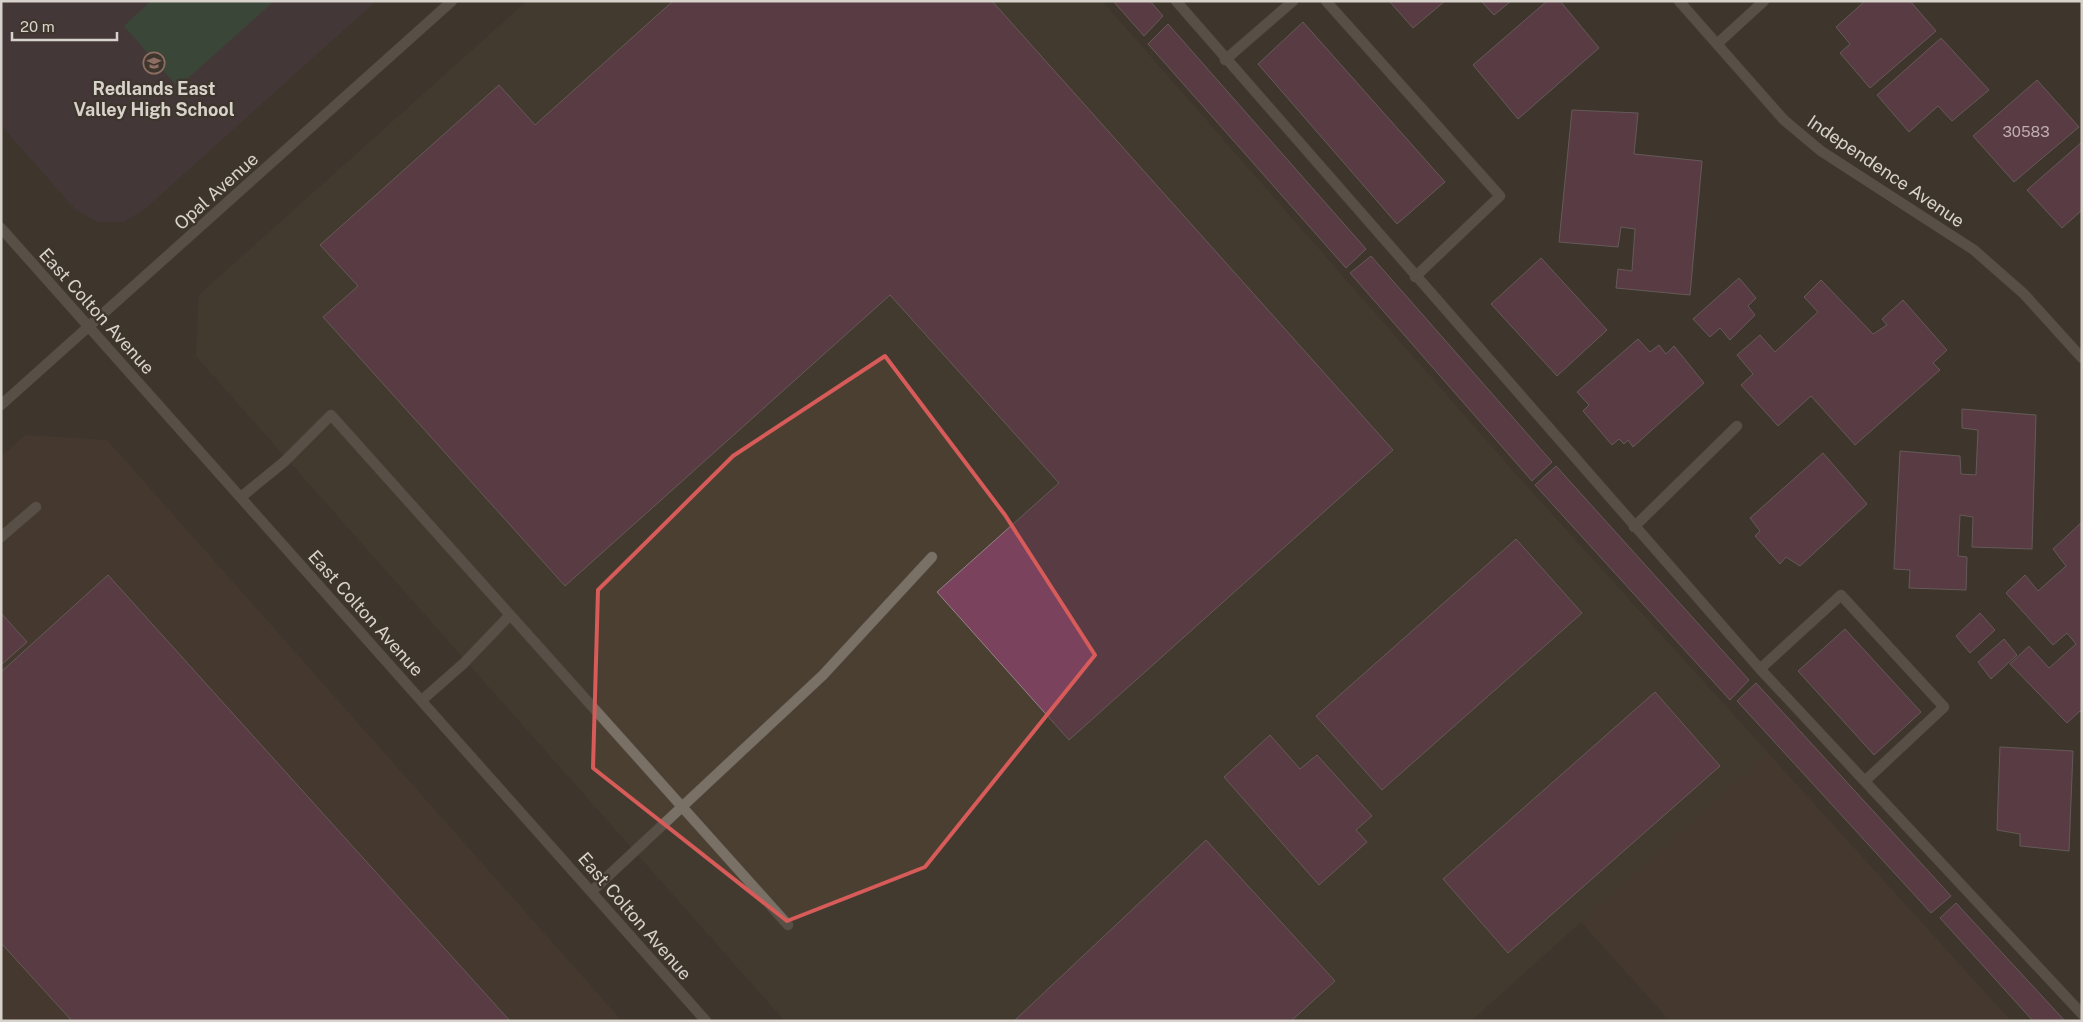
<svg xmlns="http://www.w3.org/2000/svg" width="2083" height="1022" viewBox="0 0 2083 1022" font-family="'Public Sans',sans-serif">
<rect width="100%" height="100%" fill="#3e362d"/>
<path fill="#4c3a31" d="M25 435 107 440 622 1021H1V457Z
M1768 753 2011 1021H1670L1581 922Z"/>
<path fill="#4b3f31" d="M527 1H1102L1512 470 1768 753 1471 1021H785L196 356 199 295Z"/>
<path fill="#4a3944" d="M1 1H376L147 207 124 222H97L75 209 1 125Z"/>
<path fill="#375a43" d="M151 1H274L178 87 124 26Z"/>
<path fill="#7b425d" stroke="#93848a" d="M673 1H992L1393 450 1069 740 937 592 1059 483 890 295 565 586 323 317 358 286 320 245 499 85 535 125Z
M1113 1H1150L1163 16 1144 36Z
M1389 1H1445L1413 28Z
M1481 1H1511L1494 15Z
M1547 1H1560L1599 48 1518 119 1473 65Z
M1865 1H1910L1936 31 1870 88 1840 53 1850 44 1836 27Z
M1303 22 1445 182 1397 224 1258 64Z
M1168 24 1366 249 1346 268 1148 44Z
M1941 38 1989 90 1952 121 1938 106 1909 132 1877 95Z
M2037 80 2079 127 2014 182 1973 136Z
M1572 110 1638 113 1634 154 1702 161 1690 295 1616 288 1618 269 1632 271 1635 229 1621 227 1618 247 1559 242Z
M2082 142V210L2062 228 2027 190Z
M1371 256 1552 462 1532 481 1350 273Z
M1541 258 1607 330 1557 376 1491 304Z
M1739 278 1756 298 1748 306 1755 315 1730 340 1720 328 1710 337 1693 319Z
M1821 280 1873 334 1887 325 1882 319 1903 300 1947 350 1933 363 1940 370 1855 445 1811 396 1778 426 1741 385 1753 374 1737 355 1760 335 1775 352 1818 312 1804 297Z
M1638 339 1650 352 1659 345 1666 354 1674 346 1704 383 1633 447 1628 440 1624 444 1619 439 1612 445 1583 411 1589 405 1577 392Z
M1962 409 2036 415 2032 549 1972 547 1973 517 1960 515 1958 556 1967 557 1966 590 1909 588 1910 570 1894 569 1900 451 1960 456 1961 474 1976 475 1978 430 1962 428Z
M1823 453 1867 504 1800 566 1786 557 1780 564 1755 536 1760 531 1750 518Z
M1556 466 1749 680 1730 700 1535 485Z
M2082 522V713L2080 711 2067 723 2010 664 2029 646 2049 668 2076 644 2067 633 2053 645 2006 593 2025 575 2038 591 2066 566 2053 549Z
M1516 539 1582 613 1382 790 1316 716Z
M108 575 510 1021H72L1 943V672Z
M1 613 27 642 1 665Z
M1980 613 1995 630 1970 653 1956 636Z
M1845 629 1921 712 1874 755 1798 671Z
M2004 639 2017 655 1991 679 1978 662Z
M1756 683 1951 896 1931 913 1737 701Z
M1655 692 1720 766 1508 953 1443 879Z
M1270 735 1300 769 1317 755 1372 816 1356 830 1367 842 1319 885 1224 777Z
M2000 747 2073 751 2069 851 2020 846V834L1997 830Z
M1206 840 1335 981 1291 1021H1014Z
M1956 903 2065 1021H2033L1940 918Z"/>
<g fill="none" stroke-linecap="round" stroke-linejoin="round">
<g stroke="#5a534c" stroke-width="11">
<path id="service" d="M1176 1 1760 669 2082 1014
M1326 1 1500 196 1415 277
M1225 60 1293 1
M241 497 284 462 331 415 788 925
M1634 527 1737 426
M1 537 36 507
M1760 669 1841 595 1944 707 1865 781
M422 700 463 664 510 615
M592 891 823 675 932 557"/>
</g>
<g stroke="#5a534c" stroke-width="11">
<path id="minor" d="M1679 1 1784 120 1821 151 1974 250 2024 294 2082 358
M1717 44 1764 1
M1 405 452 1"/>
</g>
<g stroke="#5a534c" stroke-width="11">
<path id="tertiary" d="M1 228 706 1021"/>
</g>
<use href="#service" stroke="#797066" stroke-width="10"/>
<use href="#minor" stroke="#797066" stroke-width="10"/>
<use href="#tertiary" stroke="#797066" stroke-width="10"/>
</g>
<path d="M0 0H2083V1022H0ZM885 356 1005 515 1095 655 925 867 787 921 593 768 598 590 733 456Z" fill="#3e362d" fill-opacity=".55" fill-rule="evenodd"/>
<path fill="none" stroke="#d65b59" stroke-width="4" stroke-linejoin="round" d="M885 356 1005 515 1095 655 925 867 787 921 593 768 598 590 733 456Z"/>
<defs>
<g id="school-ring" transform="scale(1.125)"><circle r="9.5" fill="#3e362d" stroke="#8d6e63" stroke-width="1.5"/><path d="M0-5L7-2L0 1L-7-2ZM-4 1L0 2.5L4 1V4Q0 6-4 4Z" fill="#8d6e63"/></g>
</defs>
<g fill-rule="evenodd">
<use href="#school-ring" x="154" y="63"/>
</g>
<g text-anchor="middle" dominant-baseline="central" stroke-width="4.5" stroke-linejoin="round" paint-order="stroke">
<g font-size="15" fill="#c0aeb0">
<text x="2026" y="131">30583</text>
</g>
<g font-size="18" font-weight="bold" fill="#d7d2cc" stroke="#3e362d">
<text x="154" y="88">Redlands East<tspan x="154" dy="21">Valley High School</tspan></text>
</g>
<g font-size="18" fill="#d7d2cc" stroke="#3e362d">
<text transform="translate(1886 171) rotate(34)">Independence Avenue</text>
<text transform="translate(216 191) rotate(-42)">Opal Avenue</text>
<text transform="translate(97 311) rotate(48)">East Colton Avenue</text>
<text transform="translate(366 613) rotate(48)">East Colton Avenue</text>
<text transform="translate(635 916) rotate(49)">East Colton Avenue</text>
</g>
</g>
<rect width="2083" height="1022" fill="none" stroke="#d7d2cc" stroke-width="5"/>
<path d="M12 32v8h105v-8" fill="none" stroke="#d7d2cc" stroke-width="2.5"/>
<text x="20" y="32" font-size="15" fill="#d7d2cc" stroke="#3e362d" stroke-width="4" paint-order="stroke">20 m</text>
</svg>
